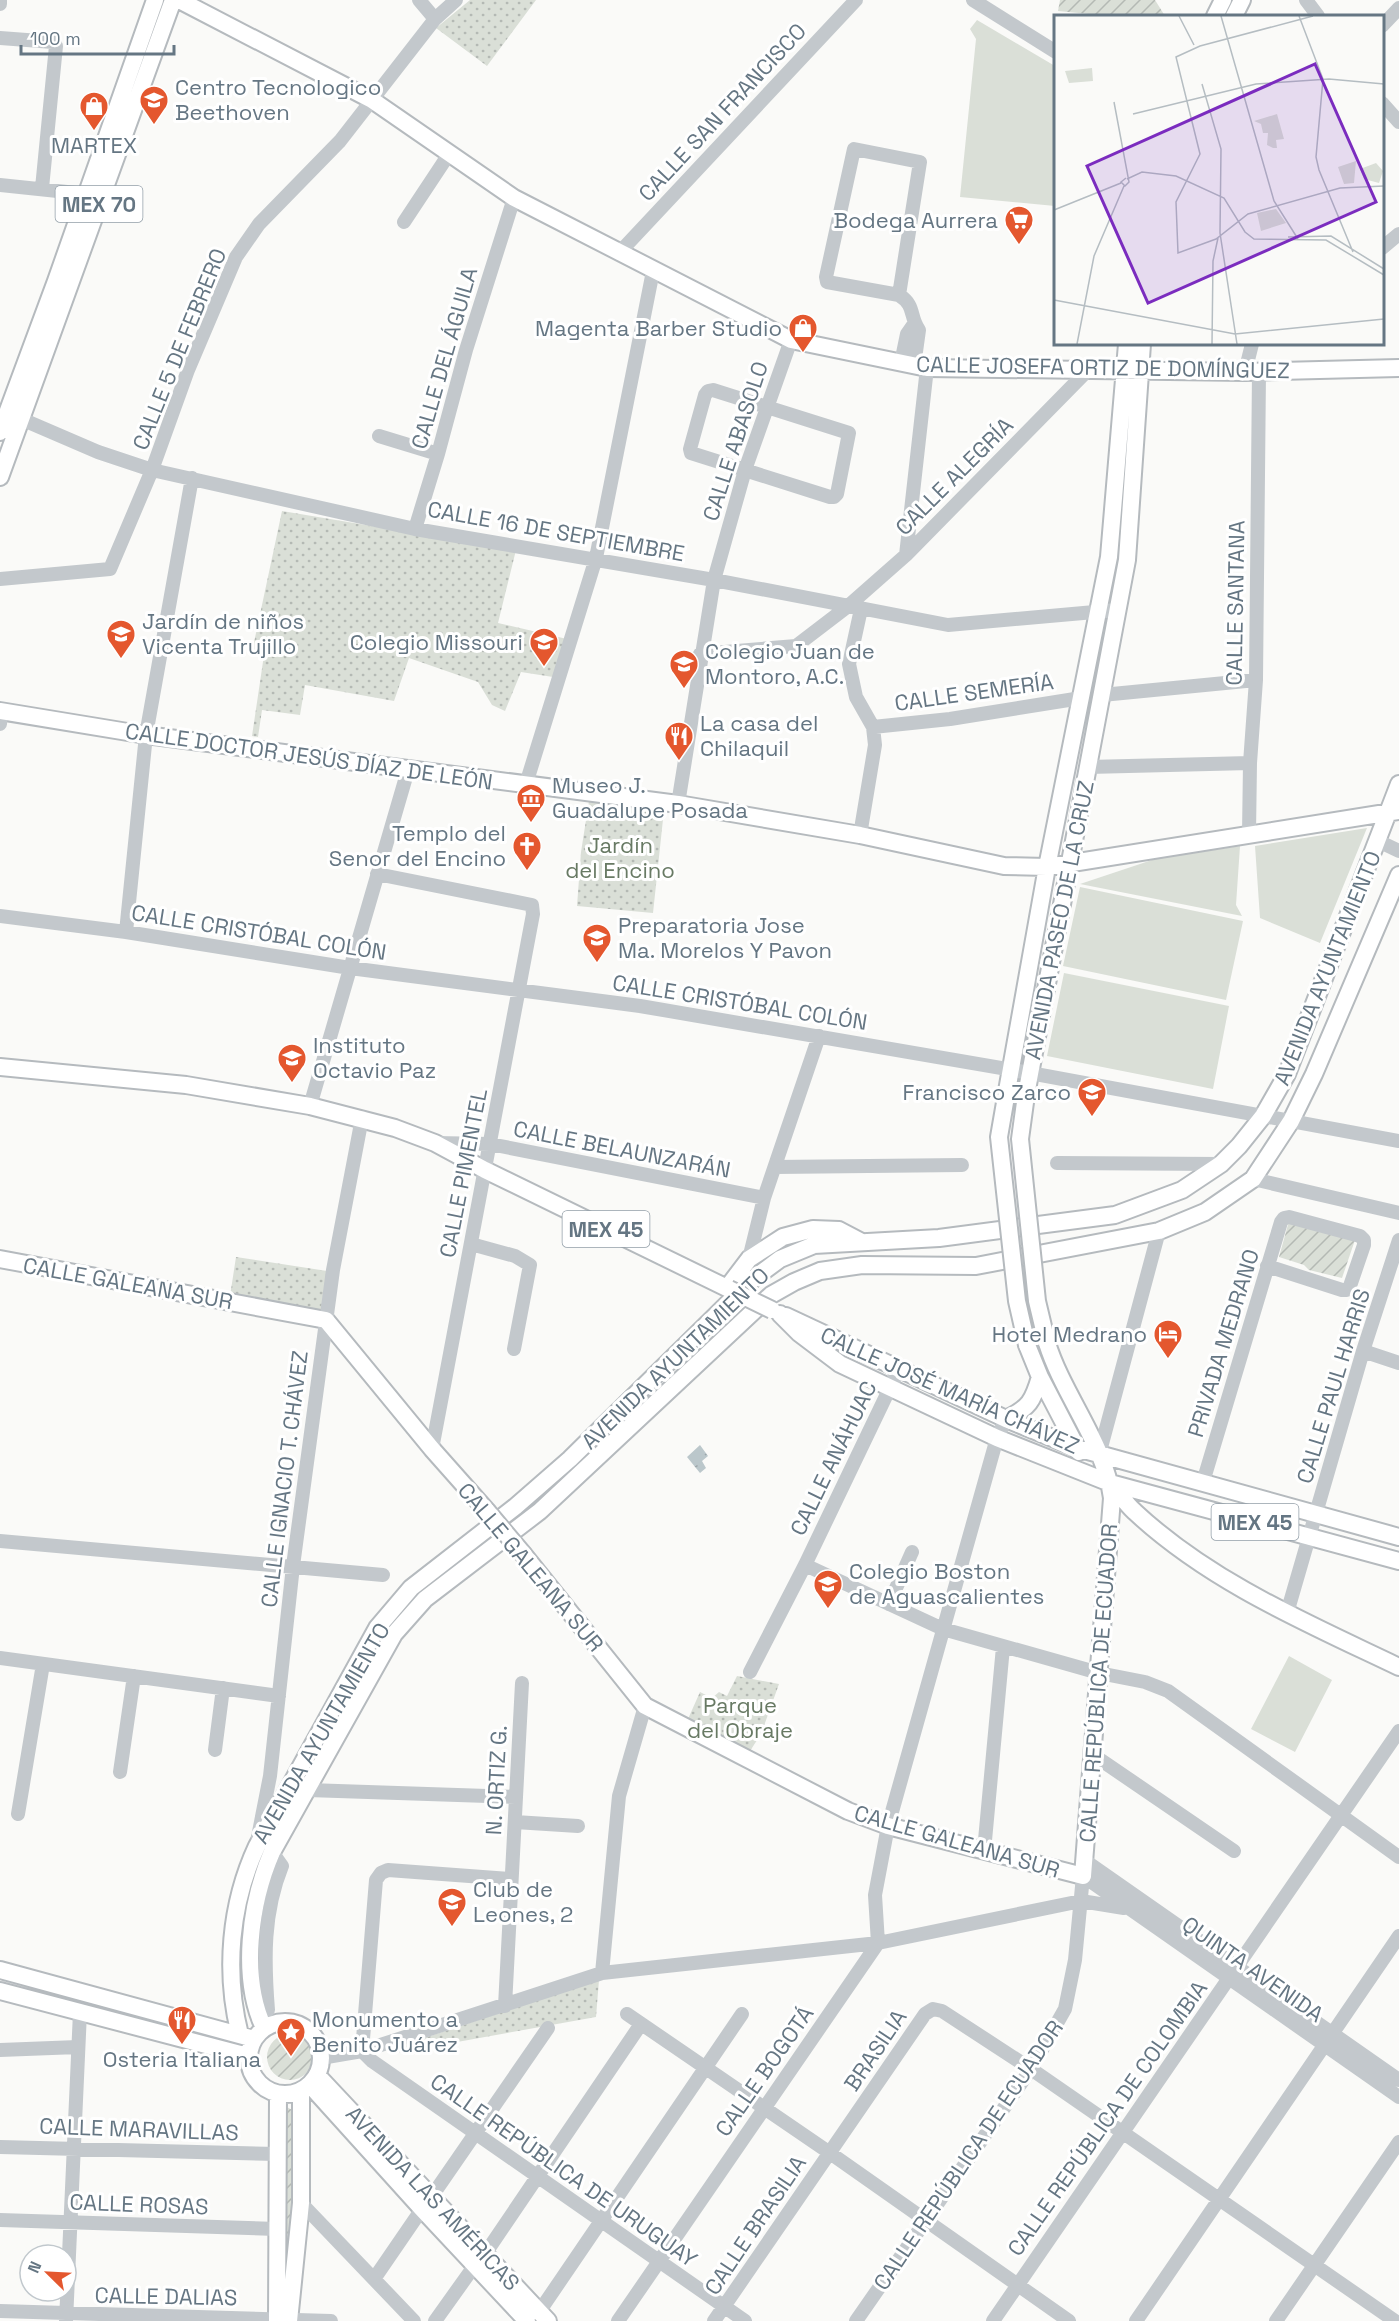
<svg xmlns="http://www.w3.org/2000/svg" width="1399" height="2321" viewBox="0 0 1399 2321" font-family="'Space Grotesk',sans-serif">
<defs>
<pattern id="park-dots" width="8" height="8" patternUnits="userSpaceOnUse" patternTransform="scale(1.5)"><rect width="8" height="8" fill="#dadfd7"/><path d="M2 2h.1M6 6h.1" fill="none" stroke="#b4b9b4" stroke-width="1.8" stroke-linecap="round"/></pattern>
<pattern id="garden-furrows" width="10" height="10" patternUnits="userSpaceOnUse" patternTransform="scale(1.5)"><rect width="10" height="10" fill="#dadfd7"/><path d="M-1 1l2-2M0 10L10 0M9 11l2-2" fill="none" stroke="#b4b9b4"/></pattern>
<pattern id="water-ripples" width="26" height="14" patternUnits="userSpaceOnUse" patternTransform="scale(1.5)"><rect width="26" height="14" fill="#bbc7cb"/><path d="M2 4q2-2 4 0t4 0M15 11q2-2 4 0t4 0" fill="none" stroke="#9ca6aa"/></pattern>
</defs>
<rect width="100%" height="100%" fill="#fafaf8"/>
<path fill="#dadfd7" d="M977 20 1055 66V206L960 197 976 39 970 29Z
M1367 828 1320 943 1260 918 1255 846Z
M1240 846 1236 905 1242 916 1080 884 1155 859Z
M1080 887 1243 921 1226 1000 1063 966Z
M1064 973 1229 1006 1213 1089 1047 1056Z
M1289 1656 1332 1680 1295 1752 1251 1729Z"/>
<path fill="url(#park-dots)" d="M470 0H536L487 66 436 28Z
M282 511 516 550 498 623 567 639 553 677 521 672 505 711 492 705 478 682 409 658 394 701 305 685 300 715 262 710 258 737 252 736 264 655 252 652Z
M589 801 664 810 653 913 577 906 581 852Z
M236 1257 327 1271 321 1310 230 1296Z
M737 1676 779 1684 761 1734 750 1751 688 1719 700 1692 712 1698 719 1692 727 1696Z
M599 1980 596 2017 396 2053 394 2048Z"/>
<path fill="url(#garden-furrows)" d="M1060 0H1155L1165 16H1109L1058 11Z
M1289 1221 1355 1240 1342 1278 1309 1270 1304 1265 1279 1257Z
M267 2057a23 23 0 1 1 46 0a23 23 0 1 1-46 0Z
M287 2107 292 2110 295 2301 283 2302 281 2110Z"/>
<path fill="url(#water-ripples)" d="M700 1445 708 1456 702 1461 706 1468 700 1473 687 1457Z"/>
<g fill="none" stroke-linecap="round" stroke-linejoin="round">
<g stroke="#b5babe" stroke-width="20">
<path id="major" d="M179 0 372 100 514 198 791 340 927 368 1245 372 1399 368
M1215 16 1223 0
M1234 16 1242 0
M0 432 56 281 155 0
M0 477 173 0
M0 711 146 735 678 804 860 835 1004 866 1047 867 1398 811
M0 1067 186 1085 310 1106 395 1128 435 1143 485 1170 729 1289
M1007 1091 1047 867 1109 557 1127 344
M1026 1095 1127 560 1142 344
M0 1259 326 1320 432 1449 487 1511
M727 1288 749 1259 783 1237 813 1229 839 1230 860 1241
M780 1314 799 1333 840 1364 997 1438 1110 1483 1399 1561
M786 1316 1006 1419 1077 1448 1399 1537
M1027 1345 1040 1377 1079 1452
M1006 1419C1029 1408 1033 1401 1040 1377
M1111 1484C1119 1493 1126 1504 1135 1512 1210 1582 1307 1623 1399 1667
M524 1555 645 1706 848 1811 888 1826 1083 1876 1112 1498C1105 1444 1063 1395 1047 1343
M0 1970 254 2039
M0 1991 248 2056
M249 2058a36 36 0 1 1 72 0a36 36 0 1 1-72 0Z
M264 2028C240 1977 250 1903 272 1852L394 1634 425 1599 540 1511 771 1295 794 1282 820 1271 862 1265 976 1266 1159 1231 1205 1212 1253 1179 1291 1121 1314 1074 1399 875
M240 2035C224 1972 230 1904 257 1846L377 1628 411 1588 515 1507 570 1459 753 1279 780 1259 814 1245 939 1238 1115 1215 1182 1190 1221 1164 1239 1146 1263 1116 1287 1074 1399 784
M317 2075 548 2321
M310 2085 422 2209 527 2321
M277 2321 278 2094
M289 2321 301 2203V2091"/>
</g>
<path stroke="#c3c8cc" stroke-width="14" d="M419 0 435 19
M973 0 1056 52
M1306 0 1318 16
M0 4V0
M1382 26 1399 8
M0 38 53 42 56 46 42 188
M1382 103 1399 122
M0 185 86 194
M404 222 449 154
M1382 248 1399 234
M619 253 856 0
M899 295 920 162 854 149 826 277 827 282 899 295C916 306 909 316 919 330L914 366
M901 363 907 334 914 324
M1245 372 1252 344
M713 390 849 433 837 494 834 497H830L691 453 690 449 705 395 708 391Z
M12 415 98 452 152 470 415 529 714 580 948 625 1117 610
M379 436 438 454
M415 529 438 454 466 350 514 198
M906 555 927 368
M0 579 110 569 152 470 188 370 236 257 259 224 340 141 435 19 456 0
M700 654 796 646 847 607 906 555 1087 371
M1102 695 1256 680
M0 724 1 712
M873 727 950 719 1081 698
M1088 767 1250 763
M526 784 596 558 653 271
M678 804 714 580 745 470 791 340
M1249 834 1250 763 1256 680 1259 372
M860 835 875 745 873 727 856 697 849 664 861 609
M1378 841 1399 851
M377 874 532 905 533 914 432 1449
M0 916 126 932 350 968 640 1006 1030 1073 1399 1141
M126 932 146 735 192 478
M310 1106 408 770
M435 1143 490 1144 764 1198
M1057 1163 1221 1164
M775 1167 962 1165
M1253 1179 1399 1213
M471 1244 515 1256 530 1265 514 1349
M749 1259 764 1198 819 1036
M1363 1351 1399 1363
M1099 1455 1159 1231
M1203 1482 1281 1222 1284 1218 1289 1217 1360 1236 1364 1240V1245L1350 1286 1347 1290H1342L1267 1266
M0 1541 383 1575
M805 1565 943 1629 1099 1673 1145 1682 1168 1691 1399 1857
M889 1604 912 1552
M1287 1613 1363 1351 1399 1240
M0 1658 279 1696
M750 1672 805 1565 899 1369
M215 1750 223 1688
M1092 1754 1234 1851
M120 1772 134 1676
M308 1790 515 1797
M18 1814 43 1664
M515 1822 578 1826
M258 1837 270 1776 293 1566 333 1270 362 1118
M984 1851 1003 1647
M1084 1860 1399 2080
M510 1879 388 1870 381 1873 376 1880 362 2051 372 2061 745 2321
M602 1973 619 1796 645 1706
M505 2006 522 1683
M627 2014 830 2153 1069 2321
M259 2019 268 2010C264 1960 263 1913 282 1866L272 1852
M0 2050 78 2047
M321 2058 362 2051 602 1973 878 1943 1081 1901 1124 1908
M0 2147 277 2154
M432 2196 548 2028
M301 2203 414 2321
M0 2220 277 2229
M485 2254 641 2024
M374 2279 422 2209
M0 2311 331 2321
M539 2312 742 2014
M66 2321 80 2012
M435 2321 475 2265
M618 2321 878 1943 875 1895 888 1826 997 1438 1006 1419
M714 2321 925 2014 933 2009 942 2011 1031 2069 1395 2321
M856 2321 1031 2069 1065 2009 1075 1960 1083 1876 1399 2097
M993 2321 1399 1731
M1136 2321 1399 1936
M1276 2321 1399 2142"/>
<use href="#major" stroke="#fff" stroke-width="16"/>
<g stroke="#b5babe" stroke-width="20" stroke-linecap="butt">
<path id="major-bridge" d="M1007 1091 999 1137 1017 1301 1027 1345
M1026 1095 1020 1139 1037 1301 1047 1343
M729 1289 772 1310
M487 1511 524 1555"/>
</g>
<use href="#major-bridge" stroke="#fff" stroke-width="16"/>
</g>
<defs>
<g id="university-pin" transform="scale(1.5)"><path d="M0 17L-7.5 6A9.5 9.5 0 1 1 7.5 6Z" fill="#e4572e" stroke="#fff"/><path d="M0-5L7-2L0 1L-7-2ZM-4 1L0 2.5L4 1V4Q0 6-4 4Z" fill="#fff"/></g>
<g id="shop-pin" transform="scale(1.5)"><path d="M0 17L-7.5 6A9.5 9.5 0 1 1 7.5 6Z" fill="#e4572e" stroke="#fff"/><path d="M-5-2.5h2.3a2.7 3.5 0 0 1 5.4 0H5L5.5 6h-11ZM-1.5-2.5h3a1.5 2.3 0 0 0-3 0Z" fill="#fff"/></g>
<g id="supermarket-pin" transform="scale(1.5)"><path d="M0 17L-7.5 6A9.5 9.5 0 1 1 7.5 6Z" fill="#e4572e" stroke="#fff"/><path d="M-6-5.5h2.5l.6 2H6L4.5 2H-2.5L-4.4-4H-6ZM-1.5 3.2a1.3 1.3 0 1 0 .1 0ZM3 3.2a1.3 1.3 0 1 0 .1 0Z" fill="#fff"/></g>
<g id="school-pin" transform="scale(1.5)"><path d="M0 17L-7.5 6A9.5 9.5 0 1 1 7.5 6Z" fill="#e4572e" stroke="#fff"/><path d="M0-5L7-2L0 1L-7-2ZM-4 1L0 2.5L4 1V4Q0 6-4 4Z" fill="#fff"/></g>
<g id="restaurant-pin" transform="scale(1.5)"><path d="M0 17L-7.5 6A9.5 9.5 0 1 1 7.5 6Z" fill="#e4572e" stroke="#fff"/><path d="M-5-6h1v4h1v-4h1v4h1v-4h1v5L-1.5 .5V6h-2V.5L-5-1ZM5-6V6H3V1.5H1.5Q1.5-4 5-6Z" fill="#fff"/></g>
<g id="museum-pin" transform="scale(1.5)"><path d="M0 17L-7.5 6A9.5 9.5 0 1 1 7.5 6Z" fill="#e4572e" stroke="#fff"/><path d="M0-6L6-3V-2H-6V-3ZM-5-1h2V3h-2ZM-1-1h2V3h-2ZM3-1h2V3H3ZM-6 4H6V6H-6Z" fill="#fff"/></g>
<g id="church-pin" transform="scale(1.5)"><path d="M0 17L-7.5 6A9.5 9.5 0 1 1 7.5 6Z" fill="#e4572e" stroke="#fff"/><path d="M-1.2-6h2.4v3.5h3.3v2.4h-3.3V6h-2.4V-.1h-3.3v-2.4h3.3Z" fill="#fff"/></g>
<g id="hotel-pin" transform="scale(1.5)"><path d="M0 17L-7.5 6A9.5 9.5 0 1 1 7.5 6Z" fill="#e4572e" stroke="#fff"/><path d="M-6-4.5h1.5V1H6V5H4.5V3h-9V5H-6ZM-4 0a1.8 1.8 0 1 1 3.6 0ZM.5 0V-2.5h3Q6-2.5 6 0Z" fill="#fff"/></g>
<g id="sight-pin" transform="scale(1.5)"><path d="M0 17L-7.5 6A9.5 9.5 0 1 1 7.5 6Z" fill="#e4572e" stroke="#fff"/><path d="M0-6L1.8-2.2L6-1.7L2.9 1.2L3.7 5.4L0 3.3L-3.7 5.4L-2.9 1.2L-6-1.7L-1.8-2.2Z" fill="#fff"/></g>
</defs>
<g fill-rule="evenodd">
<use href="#university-pin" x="154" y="100"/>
<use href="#shop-pin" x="94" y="106"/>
<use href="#supermarket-pin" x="1019" y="220"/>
<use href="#shop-pin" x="803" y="328"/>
<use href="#school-pin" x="121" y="634"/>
<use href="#school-pin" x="544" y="642"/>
<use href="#school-pin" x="684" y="664"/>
<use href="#restaurant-pin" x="679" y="736"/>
<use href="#museum-pin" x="531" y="798"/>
<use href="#church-pin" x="527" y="846"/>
<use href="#university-pin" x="597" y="938"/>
<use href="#university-pin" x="292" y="1058"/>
<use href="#school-pin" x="1092" y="1092"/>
<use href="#hotel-pin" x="1168" y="1334"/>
<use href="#school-pin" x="828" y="1584"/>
<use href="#school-pin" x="452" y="1902"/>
<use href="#restaurant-pin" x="182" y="2020"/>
<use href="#sight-pin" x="291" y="2032"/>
</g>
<g text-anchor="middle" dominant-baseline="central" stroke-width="6" stroke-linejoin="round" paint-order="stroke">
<g fill="#fff" stroke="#939fa8" stroke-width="1.5">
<rect x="55.5" y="186" width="87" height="36" rx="4.5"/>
<rect x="562.5" y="1211" width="87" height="36" rx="4.5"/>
<rect x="1211.5" y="1504" width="87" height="36" rx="4.5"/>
</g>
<g font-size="21" font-weight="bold" fill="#657683">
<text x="99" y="204">MEX 70</text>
<text x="606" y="1229">MEX 45</text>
<text x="1255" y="1522">MEX 45</text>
</g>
<g font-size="22" fill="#657683" stroke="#fff" text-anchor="start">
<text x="175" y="87">Centro Tecnologico<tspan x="175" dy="25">Beethoven</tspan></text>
<text x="94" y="145" text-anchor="middle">MARTEX</text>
<text x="998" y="220" text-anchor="end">Bodega Aurrera</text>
<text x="782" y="328" text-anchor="end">Magenta Barber Studio</text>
<text x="142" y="621">Jardín de niños<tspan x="142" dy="25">Vicenta Trujillo</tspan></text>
<text x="523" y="642" text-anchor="end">Colegio Missouri</text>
<text x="705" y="651">Colegio Juan de<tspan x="705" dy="25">Montoro, A.C.</tspan></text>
<text x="700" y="723">La casa del<tspan x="700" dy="25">Chilaquil</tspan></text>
<text x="552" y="785">Museo J.<tspan x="552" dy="25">Guadalupe Posada</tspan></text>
<text x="506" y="833" text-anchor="end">Templo del<tspan x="506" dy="25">Senor del Encino</tspan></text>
<text x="618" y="925">Preparatoria Jose<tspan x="618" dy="25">Ma. Morelos Y Pavon</tspan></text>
<text x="313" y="1045">Instituto<tspan x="313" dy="25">Octavio Paz</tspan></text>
<text x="1071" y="1092" text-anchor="end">Francisco Zarco</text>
<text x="1147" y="1334" text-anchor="end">Hotel Medrano</text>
<text x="849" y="1571">Colegio Boston<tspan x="849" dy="25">de Aguascalientes</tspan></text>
<text x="473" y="1889">Club de<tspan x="473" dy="25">Leones, 2</tspan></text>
<text x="312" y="2019">Monumento a<tspan x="312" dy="25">Benito Juárez</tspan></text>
<text x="182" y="2059" text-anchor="middle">Osteria Italiana</text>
</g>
<g font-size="22" fill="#657683" stroke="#fff">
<text transform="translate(722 112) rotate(-47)">CALLE SAN FRANCISCO</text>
<text transform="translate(179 349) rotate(-68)">CALLE 5 DE FEBRERO</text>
<text transform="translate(444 358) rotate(-74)">CALLE DEL ÁGUILA</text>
<text transform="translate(1103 367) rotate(1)">CALLE JOSEFA ORTIZ DE DOMÍNGUEZ</text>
<text transform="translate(735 441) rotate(-72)">CALLE ABASOLO</text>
<text transform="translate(954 476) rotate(-45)">CALLE ALEGRÍA</text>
<text transform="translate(556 531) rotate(10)">CALLE 16 DE SEPTIEMBRE</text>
<text transform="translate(1235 603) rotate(-89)">CALLE SANTANA</text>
<text transform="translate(974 692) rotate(-8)">CALLE SEMERÍA</text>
<text transform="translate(309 756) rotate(8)">CALLE DOCTOR JESÚS DÍAZ DE LEÓN</text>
<text transform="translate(1059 920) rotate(-79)">AVENIDA PASEO DE LA CRUZ</text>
<text transform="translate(259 932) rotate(9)">CALLE CRISTÓBAL COLÓN</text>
<text transform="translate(1327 968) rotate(-68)">AVENIDA AYUNTAMIENTO</text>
<text transform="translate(740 1002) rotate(9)">CALLE CRISTÓBAL COLÓN</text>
<text transform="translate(622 1149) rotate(11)">CALLE BELAUNZARÁN</text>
<text transform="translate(463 1173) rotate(-79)">CALLE PIMENTEL</text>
<text transform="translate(128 1283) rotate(10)">CALLE GALEANA SUR</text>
<text transform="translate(1223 1343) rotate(-73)">PRIVADA MEDRANO</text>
<text transform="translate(675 1358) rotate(-44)">AVENIDA AYUNTAMIENTO</text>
<text transform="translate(1333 1386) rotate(-73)">CALLE PAUL HARRIS</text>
<text transform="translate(950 1390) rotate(24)">CALLE JOSÉ MARÍA CHÁVEZ</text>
<text transform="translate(833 1458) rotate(-64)">CALLE ANÁHUAC</text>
<text transform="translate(284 1479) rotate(-83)">CALLE IGNACIO T. CHÁVEZ</text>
<text transform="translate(531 1567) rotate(50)">CALLE GALEANA SUR</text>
<text transform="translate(1098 1683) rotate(-86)">CALLE REPÚBLICA DE ECUADOR</text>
<text transform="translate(321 1733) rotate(-60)">AVENIDA AYUNTAMIENTO</text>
<text transform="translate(496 1780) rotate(-87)">N. ORTIZ G.</text>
<text transform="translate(957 1841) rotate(16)">CALLE GALEANA SUR</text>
<text transform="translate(1253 1969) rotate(35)">QUINTA AVENIDA</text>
<text transform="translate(875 2050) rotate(-56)">BRASILIA</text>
<text transform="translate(764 2071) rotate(-55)">CALLE BOGOTÁ</text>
<text transform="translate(1107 2118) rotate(-55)">CALLE REPÚBLICA DE COLOMBIA</text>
<text transform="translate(139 2129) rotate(2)">CALLE MARAVILLAS</text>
<text transform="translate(968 2155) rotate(-56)">CALLE REPÚBLICA DE ECUADOR</text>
<text transform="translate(564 2170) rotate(35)">CALLE REPÚBLICA DE URUGUAY</text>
<text transform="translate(433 2198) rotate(47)">AVENIDA LAS AMÉRICAS</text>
<text transform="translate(139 2204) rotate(2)">CALLE ROSAS</text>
<text transform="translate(755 2225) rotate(-56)">CALLE BRASILIA</text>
<text transform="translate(166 2296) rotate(1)">CALLE DALIAS</text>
</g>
<g font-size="22" fill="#687a64" stroke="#fff">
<text x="620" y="845">Jardín<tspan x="620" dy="25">del Encino</tspan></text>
<text x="740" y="1705">Parque<tspan x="740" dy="25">del Obraje</tspan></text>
</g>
</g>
<g transform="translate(1054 15)">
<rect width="330" height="330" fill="#fafaf8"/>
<path d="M302 146 300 168 290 169 284 152ZM222 194 232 208 207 216 203 198Z" fill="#dadfd7"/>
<path d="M223 99 230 124 222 125 223 133H219L213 130 214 118H209L207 109 200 106Z" fill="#dadfd7"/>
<path d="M38 53 39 66 15 68 11 56ZM322 148 329 156 325 168 310 164 306 154Z" fill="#dadfd7"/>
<path fill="none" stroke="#b5bdc2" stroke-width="1.5" d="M125 1 140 30M167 1 220 186 244 224M245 1 269 64 262 142 265 155 299 237M259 1 146 31 122 42 146 139 122 187 124 238 162 224 194 199 286 173 330 171M148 69 167 134 166 218 183 329M60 87 75 167 71 171 67 167 72 163M79 99 202 69 275 64 330 69M73 164 88 157 122 161 170 183 191 217 200 224 272 225 330 260M0 195 67 168M234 222 277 221 330 254M0 285 181 319 330 304M23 329 40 241 70 171M158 329 159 246 164 223"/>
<path fill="#7b2cbf" fill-opacity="0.15" stroke="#7b2cbf" stroke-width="3" d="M261 49 322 187 94 288 33 151Z"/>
<rect width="330" height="330" fill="none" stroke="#657683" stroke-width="3"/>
</g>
<g transform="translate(48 2273) rotate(294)"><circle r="28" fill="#ffffff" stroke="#c1c8cd" stroke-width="1.5"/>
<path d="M0-4.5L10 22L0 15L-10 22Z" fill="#e4572e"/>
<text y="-9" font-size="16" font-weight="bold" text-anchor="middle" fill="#657683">N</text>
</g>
<path d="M21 45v9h153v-9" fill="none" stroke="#657683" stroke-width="3"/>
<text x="30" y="45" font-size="18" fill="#657683" stroke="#ffffff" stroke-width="4.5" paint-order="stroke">100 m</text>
</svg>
